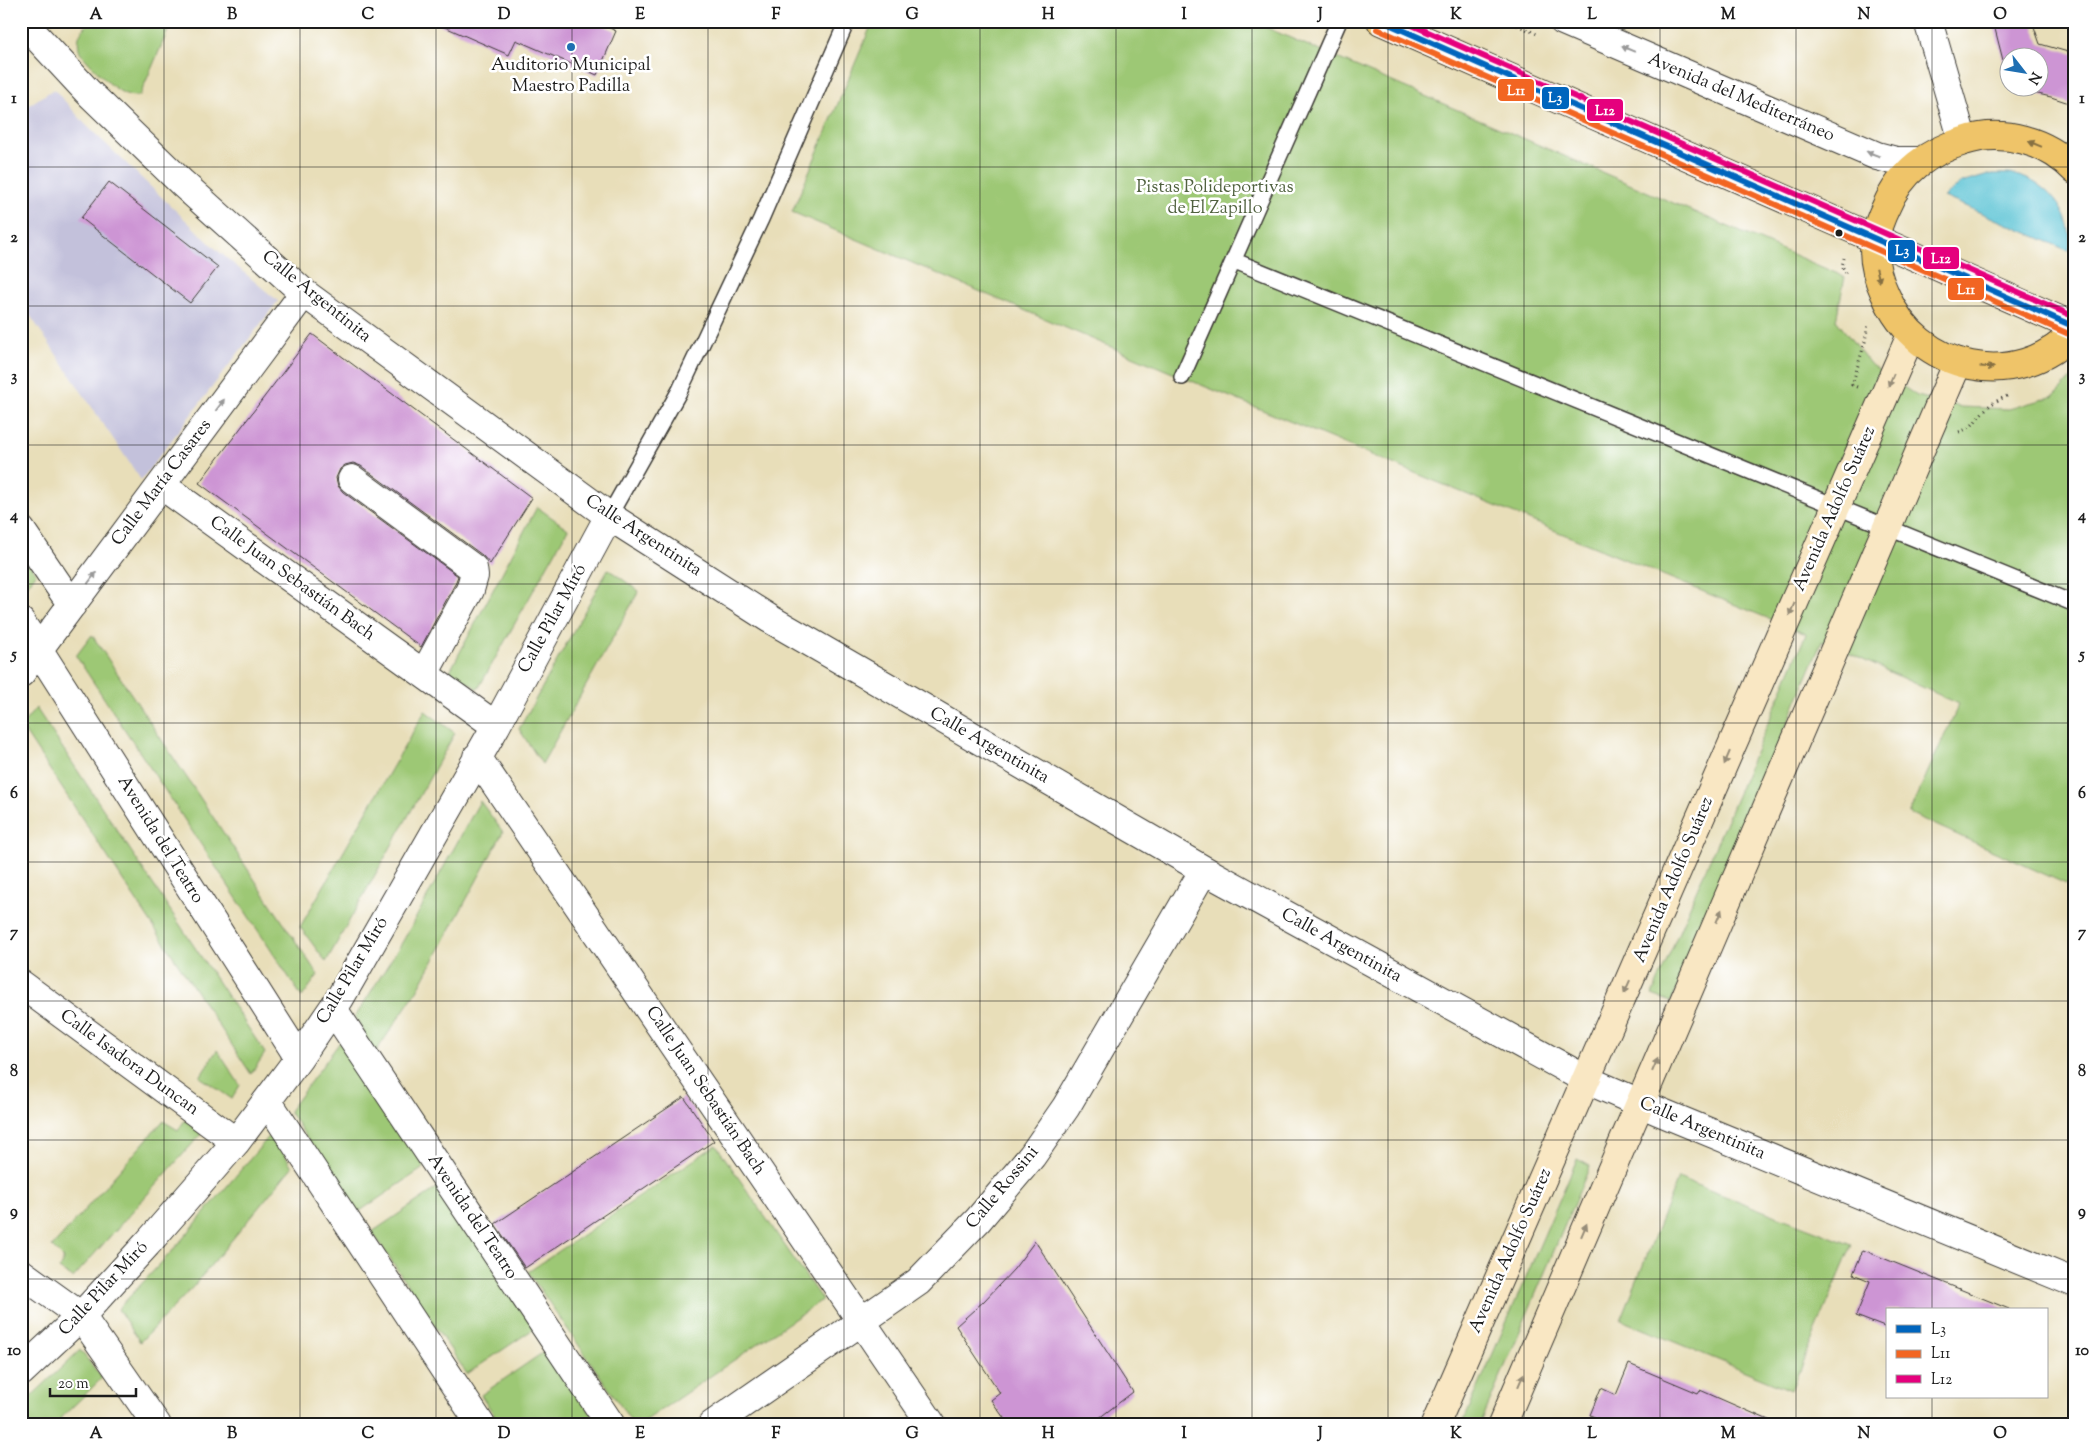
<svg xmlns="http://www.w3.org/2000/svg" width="2096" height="1446" viewBox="0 0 2096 1446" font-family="'Sorts Mill Goudy',serif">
<rect width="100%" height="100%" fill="#fff"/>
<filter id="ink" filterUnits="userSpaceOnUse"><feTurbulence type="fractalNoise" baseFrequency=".02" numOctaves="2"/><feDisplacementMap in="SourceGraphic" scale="10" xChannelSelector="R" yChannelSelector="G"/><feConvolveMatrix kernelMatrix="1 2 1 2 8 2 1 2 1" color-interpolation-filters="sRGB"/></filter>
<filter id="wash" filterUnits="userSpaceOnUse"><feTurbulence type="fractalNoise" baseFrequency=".0096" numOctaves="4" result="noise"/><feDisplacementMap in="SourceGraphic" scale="20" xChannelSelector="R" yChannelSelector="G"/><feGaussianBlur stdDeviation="1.12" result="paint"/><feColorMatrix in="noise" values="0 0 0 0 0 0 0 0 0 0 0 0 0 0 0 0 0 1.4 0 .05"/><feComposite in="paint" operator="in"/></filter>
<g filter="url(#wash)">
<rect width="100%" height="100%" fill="#e8deb9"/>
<path fill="#c3c1db" d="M54 89 86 125 217 250 278 301 141 480 21 302V110Z"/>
<path fill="#9dc874" stroke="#5c7248" d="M92 21H172L140 95C120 102 94 67 80 53 76 38 79 31 92 21Z
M873 21H1251L1845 277 1836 320 1871 365 1917 396 1961 407 2009 409 2054 396 2073 377 2075 378V888L1909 813 1959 704 1822 641 1671 1002 1652 995 1806 634 1182 377 792 212Z
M537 507 568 529 478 689 450 671Z
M21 551 36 574 23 591 21 588Z
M608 569 639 591 542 764 519 729Z
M92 635 318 975 302 997 76 656Z
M36 708 265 1053 251 1074 21 726Z
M425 711 455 733 326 962 300 927Z
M480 801 503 832 418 989 375 1053 355 1017 403 941Z
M340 1042 425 1167 357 1213 289 1111Z
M217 1050 240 1085 232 1099 200 1077Z
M185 1120 202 1133 73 1278 59 1269 64 1259 52 1247 163 1121 178 1130Z
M272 1133 292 1167 193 1287 140 1342 118 1309 174 1249Z
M716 1145 822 1300 639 1425H634L528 1272Z
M1577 1159 1590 1166 1480 1425H1462Z
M1678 1178 1852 1245 1791 1390 1621 1320Z
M440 1186 535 1328 467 1374 372 1232Z
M548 1349 599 1425H501L481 1395Z
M80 1350 102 1378 54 1425H21V1406Z"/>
<path fill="#59c2d4" stroke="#3a6f78" d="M1992 174C2000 174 2011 173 2019 176 2051 185 2075 218 2069 251L1944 197 1961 183Z"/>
<g id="blocks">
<path fill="#cd95d4" d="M431 21H594L616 31 597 75 516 40 509 55Z
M1993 21H2032L2040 44 2075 54V105L2051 97 2012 88H2038V58H2008V80Z
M109 182 218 267 190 303 81 218Z
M312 334 532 498 490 564 482 555 361 466 353 463 345 465 340 469 336 478 338 486 343 492 458 576 455 584 421 647 199 483Z
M684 1097 714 1141 525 1268 495 1224Z
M1035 1241 1133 1392 1090 1425H1009L991 1400 1000 1393 956 1326 984 1301 1014 1269Z
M1863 1250 2009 1309V1310H1887V1328L1856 1316 1870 1281 1853 1274Z
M1629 1364 1698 1393 1700 1390 1780 1425H1613L1590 1415 1601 1388 1616 1395Z"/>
</g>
</g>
<g filter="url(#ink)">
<use href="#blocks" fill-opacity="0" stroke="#3b3934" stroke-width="1"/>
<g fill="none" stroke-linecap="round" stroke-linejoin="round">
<g stroke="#3b3934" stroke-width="18">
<path id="lane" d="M1235 261 2075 604
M1182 377 1339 21
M609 516 680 390 761 219 847 21"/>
</g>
<g stroke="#3b3934" stroke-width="30">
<path id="street" d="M22 21 87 91 182 183 304 293 609 516 770 619 1204 870 1587 1080 1658 1111 2075 1283
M1563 21 1877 156 1896 161H1921
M1928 21 1963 141
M352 479 473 568 474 576 470 590 424 674
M161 485 496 726
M21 530 72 605
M21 622 299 1058
M21 673 304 293
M477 757 932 1425
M21 984 236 1142
M333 1009 611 1425
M268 1102 481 1425
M21 1273 81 1316 157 1425
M21 1372 81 1316 147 1244 236 1142 299 1058 340 998 496 726 609 516
M712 1425 918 1282 978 1220 1032 1156 1066 1107 1204 870"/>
</g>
<g stroke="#3b3934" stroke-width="30">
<path id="secondary" d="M1435 1425 1911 335
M1502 1425 1958 362"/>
</g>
<g stroke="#3b3934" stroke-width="30">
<path id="primary" d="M1381 21 2075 327
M2075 170C2047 141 2003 128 1964 141 1928 152 1901 171 1886 207 1881 217 1877 228 1875 239 1872 258 1877 277 1885 294 1917 371 2017 394 2075 331"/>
</g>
<path stroke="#3b3934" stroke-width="3" stroke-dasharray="1 4" stroke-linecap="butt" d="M1508 21 1537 34
M1844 258 1842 266 1847 275
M1857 387 1852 385 1865 342 1868 324
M1959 432C1976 426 1972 423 1983 412 1990 404 1998 400 2007 396"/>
<use href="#lane" stroke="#fff" stroke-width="15"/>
<use href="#street" stroke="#fff" stroke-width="28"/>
<use href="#secondary" stroke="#f9e7c3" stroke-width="28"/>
<use href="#primary" stroke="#efc469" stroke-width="28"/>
<g stroke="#fff" stroke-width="10">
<path id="bus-1" d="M1382 21 2075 327"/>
</g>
<g stroke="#fff" stroke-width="10">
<path id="bus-2" d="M1377 29 2071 335"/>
</g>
<g stroke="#fff" stroke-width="10">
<path id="bus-3" d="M1403 21 2075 317"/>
</g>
<use href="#bus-1" stroke="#0065bd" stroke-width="6"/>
<use href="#bus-2" stroke="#f26522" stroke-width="6"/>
<use href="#bus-3" stroke="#e5007d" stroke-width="6"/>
</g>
<defs><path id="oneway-solid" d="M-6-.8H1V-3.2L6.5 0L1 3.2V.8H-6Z" transform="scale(1.25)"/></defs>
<g fill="#999">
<use href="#oneway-solid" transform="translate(1628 49) rotate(-157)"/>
<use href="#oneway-solid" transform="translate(1873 154) rotate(-159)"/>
<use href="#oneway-solid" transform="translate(220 405) rotate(-53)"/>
<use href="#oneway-solid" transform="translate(92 578) rotate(-53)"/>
</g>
<g fill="#867042">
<use href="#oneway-solid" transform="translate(2035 144) rotate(-158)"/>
<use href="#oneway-solid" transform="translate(1878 275) rotate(76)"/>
<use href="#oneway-solid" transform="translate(1987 367) rotate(4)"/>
</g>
<g fill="#968c78">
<use href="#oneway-solid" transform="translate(1891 380) rotate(113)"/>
<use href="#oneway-solid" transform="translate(1792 609) rotate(113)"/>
<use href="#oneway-solid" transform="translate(1727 758) rotate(113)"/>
<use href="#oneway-solid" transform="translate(1719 916) rotate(-67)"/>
<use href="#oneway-solid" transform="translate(1627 987) rotate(114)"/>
<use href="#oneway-solid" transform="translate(1655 1065) rotate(-67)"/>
<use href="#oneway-solid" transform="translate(1584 1230) rotate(-67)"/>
<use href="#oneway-solid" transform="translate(1521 1380) rotate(-67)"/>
</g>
</g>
<path fill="none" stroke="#1c1c1c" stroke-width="1" stroke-opacity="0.55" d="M164 21V1425M300 21V1425M436 21V1425M572 21V1425M708 21V1425M844 21V1425M980 21V1425M1116 21V1425M1252 21V1425M1388 21V1425M1524 21V1425M1660 21V1425M1796 21V1425M1932 21V1310M21 167H2075M21 306H2075M21 445H2075M21 584H2075M21 723H2075M21 862H2075M21 1001H2075M21 1140H2075M21 1279H2075M1932 1397V1425"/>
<circle fill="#1f6fb2" stroke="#fff" stroke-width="2" cx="571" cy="47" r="5"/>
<circle fill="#1c1c1c" stroke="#fff" stroke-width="2" cx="1839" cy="233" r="4.5"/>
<g text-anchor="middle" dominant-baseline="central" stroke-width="5" stroke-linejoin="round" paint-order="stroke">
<g font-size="18" fill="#1c1c1c" stroke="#fff">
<text x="571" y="66">Auditorio Municipal<tspan x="571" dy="21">Maestro Padilla</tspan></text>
</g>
<g font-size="18" fill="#1c1c1c" stroke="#fff">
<text transform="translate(1741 98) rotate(23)">Avenida del Mediterráneo</text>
<text transform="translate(316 297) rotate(39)">Calle Argentinita</text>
<text transform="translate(162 483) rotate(-53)">Calle María Casares</text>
<text transform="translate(1835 509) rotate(-66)">Avenida Adolfo Suárez</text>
<text transform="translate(643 536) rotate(33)">Calle Argentinita</text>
<text transform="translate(292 579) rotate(36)">Calle Juan Sebastián Bach</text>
<text transform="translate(553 619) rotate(-61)">Calle Pilar Miró</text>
<text transform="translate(989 746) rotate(30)">Calle Argentinita</text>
<text transform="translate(160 840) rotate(58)">Avenida del Teatro</text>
<text transform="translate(1674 880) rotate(-67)">Avenida Adolfo Suárez</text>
<text transform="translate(1341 946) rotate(29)">Calle Argentinita</text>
<text transform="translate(353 971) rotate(-59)">Calle Pilar Miró</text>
<text transform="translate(129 1063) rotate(36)">Calle Isadora Duncan</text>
<text transform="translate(705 1091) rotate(56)">Calle Juan Sebastián Bach</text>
<text transform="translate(1702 1129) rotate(23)">Calle Argentinita</text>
<text transform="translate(1003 1188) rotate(-50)">Calle Rossini</text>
<text transform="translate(472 1217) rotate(56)">Avenida del Teatro</text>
<text transform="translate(1511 1251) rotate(-66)">Avenida Adolfo Suárez</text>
<text transform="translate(104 1289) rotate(-47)">Calle Pilar Miró</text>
</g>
<g font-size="18" fill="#50613f" stroke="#fff">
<text x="1215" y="188">Pistas Polideportivas<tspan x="1215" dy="21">de El Zapillo</tspan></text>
</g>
</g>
<g stroke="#fff" stroke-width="2">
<rect x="1497" y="78" width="38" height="24" rx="5" fill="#f26522"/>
<rect x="1541" y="86" width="29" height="24" rx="5" fill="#0065bd"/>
<rect x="1586" y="98" width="38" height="24" rx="5" fill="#e5007d"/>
<rect x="1887" y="239" width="29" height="24" rx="5" fill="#0065bd"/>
<rect x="1922" y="246" width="38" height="24" rx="5" fill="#e5007d"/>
<rect x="1947" y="277" width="38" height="24" rx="5" fill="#f26522"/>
</g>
<g font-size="14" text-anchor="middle" font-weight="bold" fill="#fff">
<text x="1516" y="95">L11</text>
<text x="1555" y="102">L3</text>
<text x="1605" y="115">L12</text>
<text x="1902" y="255">L3</text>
<text x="1941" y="263">L12</text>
<text x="1966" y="294">L11</text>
</g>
<rect width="2096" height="1446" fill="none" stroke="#fff" stroke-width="55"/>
<rect x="1886" y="1308" width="162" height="90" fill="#ffffff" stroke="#a4a4a4"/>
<rect x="1896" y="1325" width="25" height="8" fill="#0065bd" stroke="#a4a4a4"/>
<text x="1931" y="1334" font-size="15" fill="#1c1c1c">L3</text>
<rect x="1896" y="1350" width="25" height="8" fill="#f26522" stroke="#a4a4a4"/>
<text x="1931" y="1358" font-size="15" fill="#1c1c1c">L11</text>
<rect x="1896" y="1375" width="25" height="8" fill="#e5007d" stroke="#a4a4a4"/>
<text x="1931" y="1384" font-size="15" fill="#1c1c1c">L12</text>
<g transform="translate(2024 72) rotate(121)"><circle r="24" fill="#ffffff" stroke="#a4a4a4"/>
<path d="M0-4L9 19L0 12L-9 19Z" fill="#1f6fb2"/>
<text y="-8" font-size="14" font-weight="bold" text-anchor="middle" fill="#1c1c1c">N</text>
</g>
<path d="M50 1388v8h86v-8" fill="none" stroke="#1c1c1c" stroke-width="2.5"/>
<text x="58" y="1388" font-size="15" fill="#1c1c1c" stroke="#ffffff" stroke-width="4" paint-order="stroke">20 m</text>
<rect x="28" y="28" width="2040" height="1390" fill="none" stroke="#1c1c1c" stroke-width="2"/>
<g font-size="16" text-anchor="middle" font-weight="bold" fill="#1c1c1c">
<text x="96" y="19">A</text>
<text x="232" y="19">B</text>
<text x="368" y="19">C</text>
<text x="504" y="19">D</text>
<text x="640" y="19">E</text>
<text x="776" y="19">F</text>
<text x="912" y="19">G</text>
<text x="1048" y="19">H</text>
<text x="1184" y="19">I</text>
<text x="1320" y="19">J</text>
<text x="1456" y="19">K</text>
<text x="1592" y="19">L</text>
<text x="1728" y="19">M</text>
<text x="1864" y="19">N</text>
<text x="2000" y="19">O</text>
<text x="14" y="103">1</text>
<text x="2082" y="103">1</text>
<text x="14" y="242">2</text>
<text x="2082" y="242">2</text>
<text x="14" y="381">3</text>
<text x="2082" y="381">3</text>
<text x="14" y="520">4</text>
<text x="2082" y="520">4</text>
<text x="14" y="659">5</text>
<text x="2082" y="659">5</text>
<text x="14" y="798">6</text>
<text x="2082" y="798">6</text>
<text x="14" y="937">7</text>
<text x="2082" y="937">7</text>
<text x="14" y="1076">8</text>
<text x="2082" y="1076">8</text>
<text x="14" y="1216">9</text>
<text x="2082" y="1216">9</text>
<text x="14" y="1355">10</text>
<text x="2082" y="1355">10</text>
<text x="96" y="1438">A</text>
<text x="232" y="1438">B</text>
<text x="368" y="1438">C</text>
<text x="504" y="1438">D</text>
<text x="640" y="1438">E</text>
<text x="776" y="1438">F</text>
<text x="912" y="1438">G</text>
<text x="1048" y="1438">H</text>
<text x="1184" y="1438">I</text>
<text x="1320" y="1438">J</text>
<text x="1456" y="1438">K</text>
<text x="1592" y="1438">L</text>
<text x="1728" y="1438">M</text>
<text x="1864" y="1438">N</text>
<text x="2000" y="1438">O</text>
</g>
</svg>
